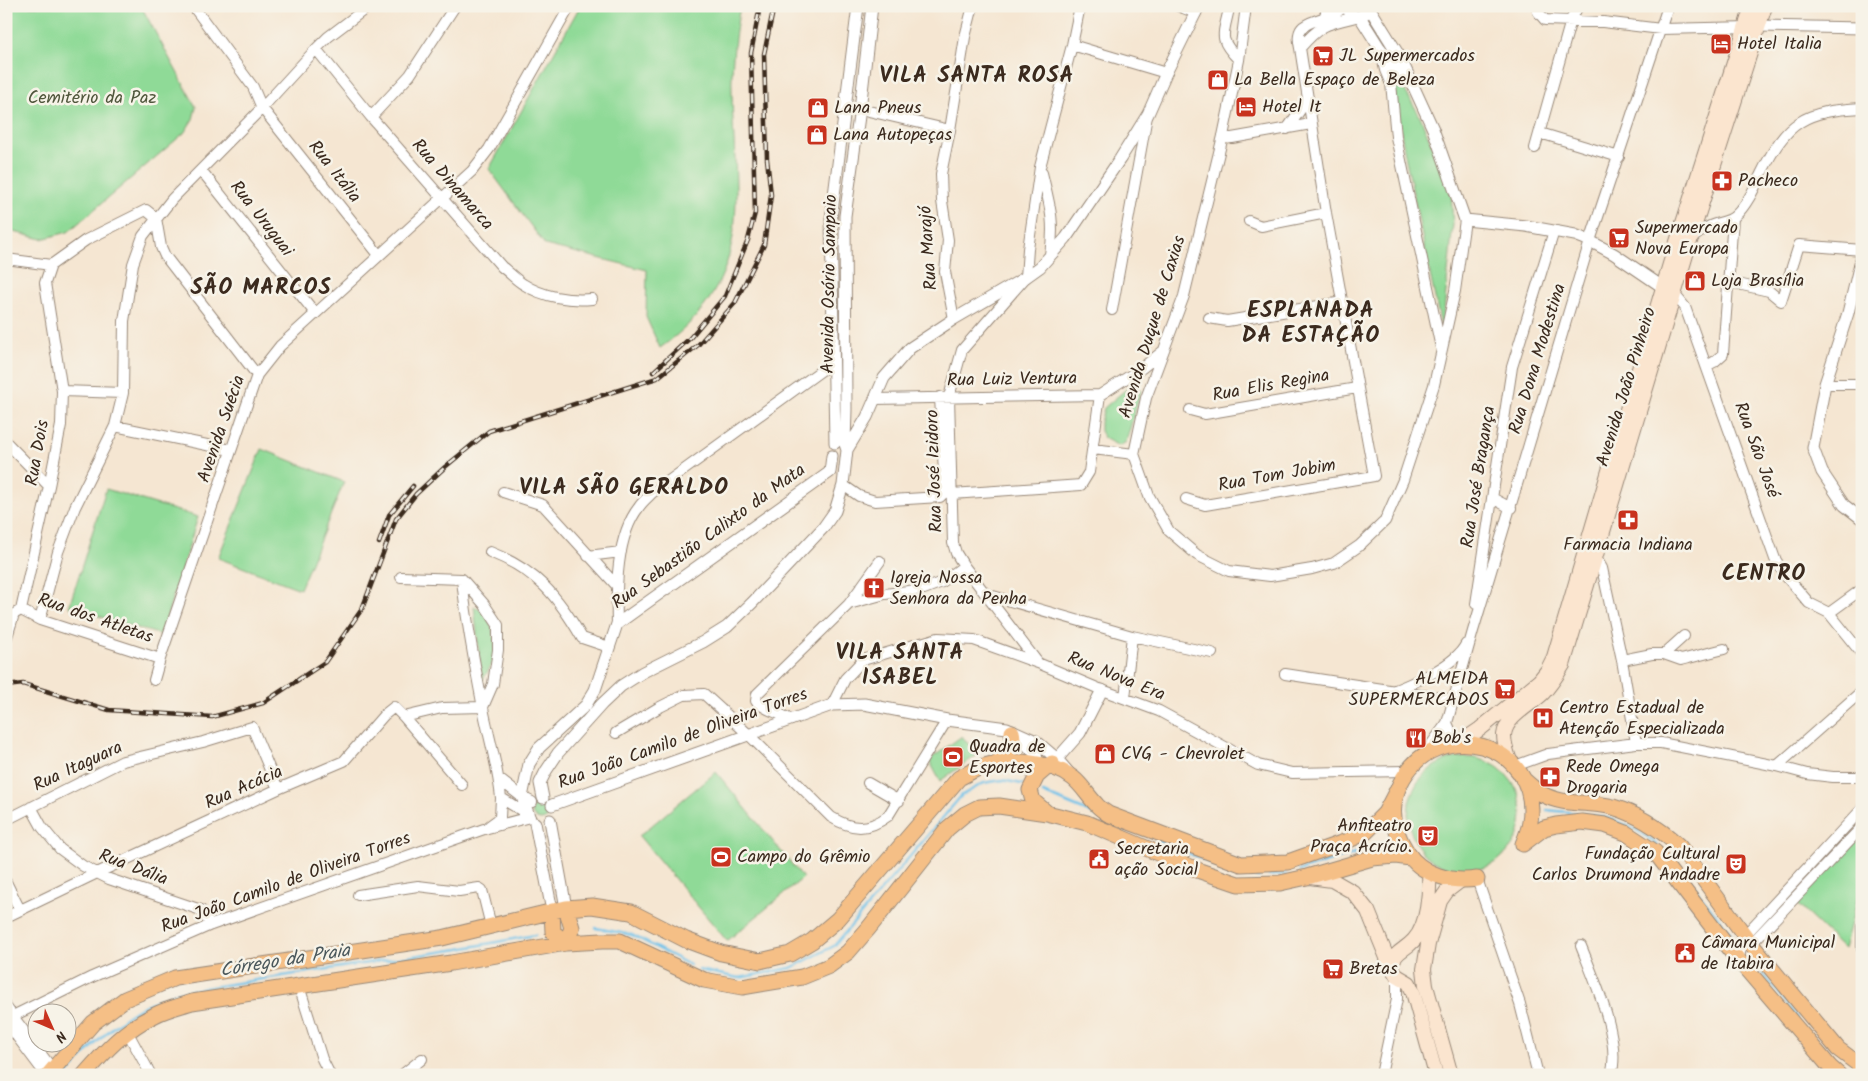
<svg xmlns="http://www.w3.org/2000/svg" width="1868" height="1081" viewBox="0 0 1868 1081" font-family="Kalam,sans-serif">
<rect width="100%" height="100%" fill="#f7f3e8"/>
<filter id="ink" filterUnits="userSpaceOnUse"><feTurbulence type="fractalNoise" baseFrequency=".02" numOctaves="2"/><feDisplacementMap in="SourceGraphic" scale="10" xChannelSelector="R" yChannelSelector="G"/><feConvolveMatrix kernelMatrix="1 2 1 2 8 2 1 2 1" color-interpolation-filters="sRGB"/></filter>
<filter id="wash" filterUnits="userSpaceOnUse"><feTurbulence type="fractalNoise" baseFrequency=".0096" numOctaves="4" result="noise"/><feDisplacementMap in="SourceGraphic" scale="20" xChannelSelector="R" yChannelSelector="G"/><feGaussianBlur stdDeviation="1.12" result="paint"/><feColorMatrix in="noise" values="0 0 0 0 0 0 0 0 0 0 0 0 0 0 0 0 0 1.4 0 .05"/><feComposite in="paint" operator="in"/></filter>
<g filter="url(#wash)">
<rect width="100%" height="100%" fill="#f5e6d2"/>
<path fill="#8fda97" stroke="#65825a" d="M6 6H141L196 107 193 119 184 133 68 232 42 239 6 230Z
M580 6H740C735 35 731 64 732 93 734 195 758 279 660 348L646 317 647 270 545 245 489 169Z
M1395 74 1420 116 1451 192 1453 224 1442 331 1405 155 1394 89Z
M1132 384 1139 387 1141 391 1126 442 1119 446 1104 438 1100 431V422L1104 408Z
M262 449 344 482 300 589 218 558Z
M106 489 198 517 161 635 69 607Z
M474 606 486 614 492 628 495 644 494 661 482 681Z
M962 736 977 755 940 781 929 760Z
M1408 814a57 57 0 1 1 114 0a57 57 0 1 1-114 0Z
M716 772 803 878 727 941 639 836Z
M532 811a9 9 0 1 1 18 0a9 9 0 1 1-18 0Z
M1862 836V881L1844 949 1796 903Z"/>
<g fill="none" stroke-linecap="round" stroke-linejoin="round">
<path stroke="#6dc1e9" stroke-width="2.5" d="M1043 793 1100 817
M1547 810C1588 814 1624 815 1657 845
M1156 840 1234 872 1259 877
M1662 850 1671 858 1733 936
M1299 871 1390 842
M1269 876 1286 874
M596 928 632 935 690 965
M1751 959 1798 1018
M699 970 739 978 791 968 834 946 962 795 984 783 1002 780 1022 784
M67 1075C89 1049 112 1024 142 1007 153 1000 167 997 178 992L459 949 535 935"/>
</g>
</g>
<g filter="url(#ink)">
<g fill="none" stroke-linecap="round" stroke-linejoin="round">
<g stroke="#988878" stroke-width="12">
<path id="minor" d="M193 6 253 87 262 108 379 255
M1178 6 1196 13
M1231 6 1229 9C1223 36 1218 39 1239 60
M1246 6 1239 60 1223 136 1184 296 1146 398 1134 454 1149 496 1169 531 1197 555 1229 571 1270 576 1312 569 1334 563 1359 546 1385 521 1403 480 1434 385 1455 291 1465 220
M1346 6C1340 11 1333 14 1325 17 1308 24 1294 24 1300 48 1321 24 1326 24 1356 17
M1537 6 1538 12 1545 20 1603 22 1661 29 1751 27
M1072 45 1166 73
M1380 48 1385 70 1390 82
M316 49 371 117 502 267C509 272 516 280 523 284 543 297 569 301 592 299
M1394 60 1391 83 1396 137 1441 348
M846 107 860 109 950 130
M371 117 410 75 455 6
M1287 129 1308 99
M1540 133 1619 157
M1223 136 1232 138 1311 124
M1535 148 1571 20 1578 6
M201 170 315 313
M1042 173C1050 206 1055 221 1050 255
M156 218 161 247 165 256 257 375
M1249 221 1261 226 1326 213
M1691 239C1697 235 1703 229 1710 226 1718 222 1729 222 1735 216 1747 205 1754 189 1761 174 1787 121 1804 111 1862 108
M6 259 51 265
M51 265 86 240 146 210 156 218
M1729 282 1769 291 1781 301 1799 245 1862 250
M1675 295 1685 307 1775 559 1785 575 1809 603 1829 613 1862 654
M1112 310 1147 116
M1209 318 1227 321 1343 302
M954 319 945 272 948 240 942 201 941 174 950 130 965 37 973 6
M1706 366 1714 362 1723 354 1733 218
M1825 384H1862
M62 391 123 393
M875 399 1100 395 1142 368 1162 352
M1190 410 1205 414 1357 388
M115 426 231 450
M6 442 49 486
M1093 449 1134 454
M843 485 859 496 875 501 940 497 945 492 940 397
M503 492 543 505 616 585
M952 494 1081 485 1089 472 1100 395
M1492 498 1511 508
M1186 499 1205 505 1374 476 1326 213 1300 48
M490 552C536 570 558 596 582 638L609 647
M588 556 621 552
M1596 558 1602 568 1622 660 1636 743
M401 577 462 579
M462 579C466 622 475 665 483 708 489 738 498 767 501 798L529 815
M986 594 1132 636 1212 653
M849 604 880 561
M1476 604 1512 367 1554 231
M21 610 40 620 160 659
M1829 613 1862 589
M40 620 58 552 75 507 115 426 123 393 124 321 133 264 143 236 172 199 262 108 316 49 328 37 369 6
M617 624C616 589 616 536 639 507 642 502 648 497 652 493L833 362
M6 640 14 614 21 610 49 486 61 425 62 391 45 283 51 265
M1664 654 1684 636
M1622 660 1652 654H1664L1681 660 1724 649
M1038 663 964 566 956 553 953 543 949 397 962 350 1026 277 1028 249 1040 167 1072 45 1080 6
M1285 674 1454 700
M154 680 160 659 257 375 280 346 472 171 489 149 570 6
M1393 691C1415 682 1455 666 1466 644
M1125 698 1132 636
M832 705 845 679 863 660 938 638 974 640 1038 663 1102 690 1159 711 1258 765 1292 773 1406 771
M404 717 462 785
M791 720C780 712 765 711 756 701L757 694 849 604 885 594 924 589 942 582 964 566
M1447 723 1456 743
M616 733 658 708 684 695 704 694 749 735 831 817C852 830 868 831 888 816L947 720
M1425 753 1447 723 1473 631 1590 241 1668 6
M1515 766 1548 754 1636 743H1661L1777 766 1807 774 1833 777H1862
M1777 766 1862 691
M499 779 522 797 532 802
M868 783 899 801
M31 807 42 827 60 849 83 866 109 879 201 910 211 925
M6 820 123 761 203 742 252 727 278 789
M489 826 500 818 501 798
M1477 879 1520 1004 1538 1075
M6 882 20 910
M358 895 418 886 459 891 479 888 482 890 491 926
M6 917 95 874 278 789 344 761 384 715 394 707 404 717 442 708 483 707 493 684 498 650V625L484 604 462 579
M1862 927V949
M1746 945 1751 944 1862 827
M1581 946C1594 979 1622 1041 1611 1075
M1738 960 1745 935 1862 809
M299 986 322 1059 330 1075
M6 1007 53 1070
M6 1022 13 1016 92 977 211 925 484 829 530 817
M6 1022 46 1075
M127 1031 151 1075
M402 1075 422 1059
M1381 1075 1397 999V976"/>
</g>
<g stroke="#988878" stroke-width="13">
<path id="tertiary" d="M1347 6C1349 16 1358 19 1366 13
M1369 7 1400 57 1433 129 1465 220 1526 226 1575 235 1590 241 1614 254 1664 288
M1360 17 1379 47 1404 78
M1325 18 1328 6
M1759 26 1862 28
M1862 255 1848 313 1825 384 1813 448 1822 472 1844 505 1862 519
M835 443 831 219 858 6
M847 450 867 417 884 378 910 348 954 319 1026 277 1040 267 1066 238 1120 159 1148 114 1166 73 1199 6
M1018 737 1036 754 1038 765
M1057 759 1080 733 1102 690
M543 798 540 783 546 771 558 753 602 704 621 686 643 672 703 642 727 627 752 603 823 528 835 511 843 485 847 450 845 444 846 409 845 216 860 109 872 6
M552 805 832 705 864 704 947 720 1007 728 1036 741 1057 759 1070 774
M528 813 522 797 529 764 539 748 586 705 595 690 617 624 830 472 832 456
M550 820 566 908
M535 823 552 911"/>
</g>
<g stroke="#988878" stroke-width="16">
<path id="secondary" d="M1461 742 1480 729 1539 681 1547 671 1554 657 1670 264 1752 6
M1510 761C1507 753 1504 744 1504 735 1506 716 1531 705 1543 693 1551 685 1557 675 1563 665L1697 218 1765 6
M1310 877 1332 880 1353 892 1368 911 1390 965 1397 976 1409 983 1413 992 1436 1075
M1390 965C1398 949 1404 951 1414 940 1428 925 1430 892 1429 872
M1451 1075 1426 986 1424 969 1428 944 1440 901 1447 891 1460 881"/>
</g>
<g stroke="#988878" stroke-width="17">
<path id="primary" d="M996 763C1007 754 1016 747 1012 732
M1523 779C1529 784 1535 790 1542 794 1563 806 1590 801 1613 807 1637 814 1660 829 1679 846L1751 944 1838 1049 1862 1067
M1047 813 1033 801 1030 790 1037 776 1052 763
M1523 844 1544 828 1556 825 1582 822 1605 825 1626 833 1655 852 1730 950 1830 1067 1839 1075
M1477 879C1452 883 1421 875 1407 852 1393 831 1389 807 1400 784 1435 712 1542 743 1530 822 1529 830 1526 837 1523 844
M552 911 553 932 566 943 572 928 566 908
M48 1075 93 1023 125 999 175 978 442 938 566 908 592 906 631 912 686 940 721 953 760 961 790 954 812 941 838 919 959 778C967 774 975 769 984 766 1009 758 1051 761 1073 778 1082 785 1088 796 1096 804 1099 808 1104 811 1108 814L1241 864 1288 862 1347 841 1366 832 1385 813 1396 792
M84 1075C105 1051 125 1029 155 1015 166 1009 180 1006 192 1002L451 963 566 943 602 941H620L704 980 742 987 802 977 829 966 848 952 868 929 947 829 965 814 979 807 999 806 1047 813 1087 823 1200 871 1238 884 1280 883 1307 877 1372 858 1396 856 1410 858"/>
</g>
<use href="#minor" stroke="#fff" stroke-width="10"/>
<use href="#tertiary" stroke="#fff" stroke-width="11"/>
<use href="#secondary" stroke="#fbe5cf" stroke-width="14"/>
<use href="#primary" stroke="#f5bf86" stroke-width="15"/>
<g stroke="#3b2a1e" stroke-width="4.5">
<path id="rail" d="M653 372 690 338 725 296 748 240 755 213 751 53 760 6
M379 543 389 515 413 486
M6 686 23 684 109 710 212 717 263 703 325 662 362 609 396 519 416 494 445 467 489 431 657 378 698 345 735 303 764 245 771 195 767 159 764 54 774 6"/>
</g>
<use href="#rail" stroke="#f7f3e8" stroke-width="2.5" stroke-dasharray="8" stroke-linecap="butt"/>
</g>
</g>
<defs>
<g id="hotel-square" transform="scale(1.125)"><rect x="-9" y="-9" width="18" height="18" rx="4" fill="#c8321e" stroke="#f7f3e8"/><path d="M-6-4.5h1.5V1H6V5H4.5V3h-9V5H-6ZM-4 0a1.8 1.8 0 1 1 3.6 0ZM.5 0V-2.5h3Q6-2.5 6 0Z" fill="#fff"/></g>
<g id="supermarket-square" transform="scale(1.125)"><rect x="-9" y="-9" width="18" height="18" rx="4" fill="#c8321e" stroke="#f7f3e8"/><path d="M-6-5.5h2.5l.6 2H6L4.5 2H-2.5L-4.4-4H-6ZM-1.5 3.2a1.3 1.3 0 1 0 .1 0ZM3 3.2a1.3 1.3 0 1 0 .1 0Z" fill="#fff"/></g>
<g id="shop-square" transform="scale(1.125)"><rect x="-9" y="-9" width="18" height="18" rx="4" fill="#c8321e" stroke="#f7f3e8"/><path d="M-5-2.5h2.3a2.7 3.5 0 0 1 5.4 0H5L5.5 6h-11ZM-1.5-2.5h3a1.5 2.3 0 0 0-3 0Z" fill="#fff"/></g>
<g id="pharmacy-square" transform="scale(1.125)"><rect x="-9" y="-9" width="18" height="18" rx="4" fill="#c8321e" stroke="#f7f3e8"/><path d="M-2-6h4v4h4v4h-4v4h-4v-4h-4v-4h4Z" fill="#fff"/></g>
<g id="church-square" transform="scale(1.125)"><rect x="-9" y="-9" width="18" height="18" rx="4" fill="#c8321e" stroke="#f7f3e8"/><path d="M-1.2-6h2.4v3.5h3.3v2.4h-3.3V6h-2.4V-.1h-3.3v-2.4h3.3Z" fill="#fff"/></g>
<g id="hospital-square" transform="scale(1.125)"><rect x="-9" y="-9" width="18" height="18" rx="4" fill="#c8321e" stroke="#f7f3e8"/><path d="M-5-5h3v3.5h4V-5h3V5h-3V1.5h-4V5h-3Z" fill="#fff"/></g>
<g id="restaurant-square" transform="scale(1.125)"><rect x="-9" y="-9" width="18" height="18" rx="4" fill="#c8321e" stroke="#f7f3e8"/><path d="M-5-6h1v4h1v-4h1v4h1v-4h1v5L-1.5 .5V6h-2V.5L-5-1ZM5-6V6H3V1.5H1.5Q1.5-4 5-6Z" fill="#fff"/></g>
<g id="stadium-square" transform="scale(1.125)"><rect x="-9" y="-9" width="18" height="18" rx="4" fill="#c8321e" stroke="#f7f3e8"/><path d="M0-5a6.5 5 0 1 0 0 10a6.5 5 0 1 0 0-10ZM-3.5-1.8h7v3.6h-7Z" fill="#fff"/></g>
<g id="theatre-square" transform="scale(1.125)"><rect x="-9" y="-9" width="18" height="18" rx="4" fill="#c8321e" stroke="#f7f3e8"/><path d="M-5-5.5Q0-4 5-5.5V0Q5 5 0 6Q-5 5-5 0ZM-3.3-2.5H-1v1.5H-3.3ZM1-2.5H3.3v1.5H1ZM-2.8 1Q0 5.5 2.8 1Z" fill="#fff"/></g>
<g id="civic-square" transform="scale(1.125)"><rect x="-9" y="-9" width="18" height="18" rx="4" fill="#c8321e" stroke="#f7f3e8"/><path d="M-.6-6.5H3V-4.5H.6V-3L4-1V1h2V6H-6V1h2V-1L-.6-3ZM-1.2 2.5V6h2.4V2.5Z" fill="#fff"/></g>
</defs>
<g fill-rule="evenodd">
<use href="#hotel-square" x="1721" y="44"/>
<use href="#supermarket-square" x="1323" y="56"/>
<use href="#shop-square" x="1218" y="80"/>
<use href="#hotel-square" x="1246" y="107"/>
<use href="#shop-square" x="818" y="108"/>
<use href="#shop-square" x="817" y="135"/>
<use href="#pharmacy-square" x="1722" y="181"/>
<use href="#supermarket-square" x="1619" y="238"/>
<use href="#shop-square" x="1695" y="281"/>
<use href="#pharmacy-square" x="1628" y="520"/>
<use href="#church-square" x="874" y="588"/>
<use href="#supermarket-square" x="1505" y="689"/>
<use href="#hospital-square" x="1543" y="718"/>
<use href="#restaurant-square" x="1416" y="738"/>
<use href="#shop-square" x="1105" y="754"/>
<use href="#stadium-square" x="953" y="757"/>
<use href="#pharmacy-square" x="1550" y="777"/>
<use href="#theatre-square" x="1428" y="836"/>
<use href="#stadium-square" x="721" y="857"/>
<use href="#civic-square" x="1099" y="859"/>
<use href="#theatre-square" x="1736" y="864"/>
<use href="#civic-square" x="1685" y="953"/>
<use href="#supermarket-square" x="1333" y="969"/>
</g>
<g text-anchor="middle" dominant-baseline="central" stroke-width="5" stroke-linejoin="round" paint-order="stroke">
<g font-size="18" fill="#3b2a1e" stroke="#f7f3e8" text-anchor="start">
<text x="1737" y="44">Hotel Italia</text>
<text x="1339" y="56">JL Supermercados</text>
<text x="1234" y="80">La Bella Espaço de Beleza</text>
<text x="1262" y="107">Hotel It</text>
<text x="834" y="108">Lana Pneus</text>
<text x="833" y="135">Lana Autopeças</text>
<text x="1738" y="181">Pacheco</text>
<text x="1635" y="228">Supermercado<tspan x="1635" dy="21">Nova Europa</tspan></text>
<text x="1711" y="281">Loja Brasília</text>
<text x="1628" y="545" text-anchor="middle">Farmacia Indiana</text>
<text x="890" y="578">Igreja Nossa<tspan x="890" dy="21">Senhora da Penha</tspan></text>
<text x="1489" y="679" text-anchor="end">ALMEIDA<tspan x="1489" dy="21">SUPERMERCADOS</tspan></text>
<text x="1559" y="708">Centro Estadual de<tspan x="1559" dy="21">Atenção Especializada</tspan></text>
<text x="1432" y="738">Bob's</text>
<text x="969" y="747">Quadra de<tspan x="969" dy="21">Esportes</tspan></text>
<text x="1121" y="754">CVG - Chevrolet</text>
<text x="1566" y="767">Rede Omega<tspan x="1566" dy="21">Drogaria</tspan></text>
<text x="1412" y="826" text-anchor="end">Anfiteatro<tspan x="1412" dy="21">Praça Acrício.</tspan></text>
<text x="1115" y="849">Secretaria<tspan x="1115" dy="21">ação Social</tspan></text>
<text x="1720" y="854" text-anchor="end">Fundação Cultural<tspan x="1720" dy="21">Carlos Drumond Andadre</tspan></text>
<text x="737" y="857">Campo do Grêmio</text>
<text x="1701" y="943">Câmara Municipal<tspan x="1701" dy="21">de Itabira</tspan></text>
<text x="1349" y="969">Bretas</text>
</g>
<g font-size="18" fill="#50563c" stroke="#f7f3e8">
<text x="92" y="98">Cemitério da Paz</text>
</g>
<g font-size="18" fill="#3b2a1e" stroke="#f7f3e8">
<text transform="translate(334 172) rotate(52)">Rua Itália</text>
<text transform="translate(452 185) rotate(49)">Rua Dinamarca</text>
<text transform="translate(261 219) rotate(52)">Rua Uruguai</text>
<text transform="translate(929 248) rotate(-94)">Rua Marajó</text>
<text transform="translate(830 284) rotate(-89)">Avenida Osório Sampaio</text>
<text transform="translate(1153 327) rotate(-73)">Avenida Duque de Caxias</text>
<text transform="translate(1538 359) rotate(-73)">Rua Dona Modestina</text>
<text transform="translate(1012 380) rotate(-1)">Rua Luiz Ventura</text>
<text transform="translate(1271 386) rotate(-10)">Rua Elis Regina</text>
<text transform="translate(1627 387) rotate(-73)">Avenida João Pinheiro</text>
<text transform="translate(222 429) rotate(-71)">Avenida Suécia</text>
<text transform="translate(1756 450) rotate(70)">Rua São José</text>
<text transform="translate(38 453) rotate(-80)">Rua Dois</text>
<text transform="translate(935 471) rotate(-92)">Rua José Izidoro</text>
<text transform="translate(1277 476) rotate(-10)">Rua Tom Jobim</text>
<text transform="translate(1479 477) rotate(-81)">Rua José Bragança</text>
<text transform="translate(709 537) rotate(-36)">Rua Sebastião Calixto da Mata</text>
<text transform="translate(95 619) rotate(19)">Rua dos Atletas</text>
<text transform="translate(1116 677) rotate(22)">Rua Nova Era</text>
<text transform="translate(683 739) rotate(-20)">Rua João Camilo de Oliveira Torres</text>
<text transform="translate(78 767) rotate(-25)">Rua Itaguara</text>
<text transform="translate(244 788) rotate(-24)">Rua Acácia</text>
<text transform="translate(133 868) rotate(21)">Rua Dália</text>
<text transform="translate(286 883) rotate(-20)">Rua João Camilo de Oliveira Torres</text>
</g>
<g font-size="19" font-style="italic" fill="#4a575b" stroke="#f7f3e8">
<text transform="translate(285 961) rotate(-9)">Córrego da Praia</text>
</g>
<g font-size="22" font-weight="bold" letter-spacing="1" fill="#3b2a1e" stroke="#f7f3e8">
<text x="977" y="76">VILA SANTA ROSA</text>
<text x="261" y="288">SÃO MARCOS</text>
<text x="1311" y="311">ESPLANADA<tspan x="1311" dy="25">DA ESTAÇÃO</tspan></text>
<text x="624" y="488">VILA SÃO GERALDO</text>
<text x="1764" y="574">CENTRO</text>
<text x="900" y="653">VILA SANTA<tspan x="900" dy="25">ISABEL</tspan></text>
</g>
</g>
<rect width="1868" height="1081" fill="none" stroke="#f7f3e8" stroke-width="25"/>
<g transform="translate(52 1028) rotate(135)"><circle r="24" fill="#f7f3e8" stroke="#aca397"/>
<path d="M0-4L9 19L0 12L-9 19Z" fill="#c8321e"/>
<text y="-8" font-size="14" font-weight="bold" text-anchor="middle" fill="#3b2a1e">N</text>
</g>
</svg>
